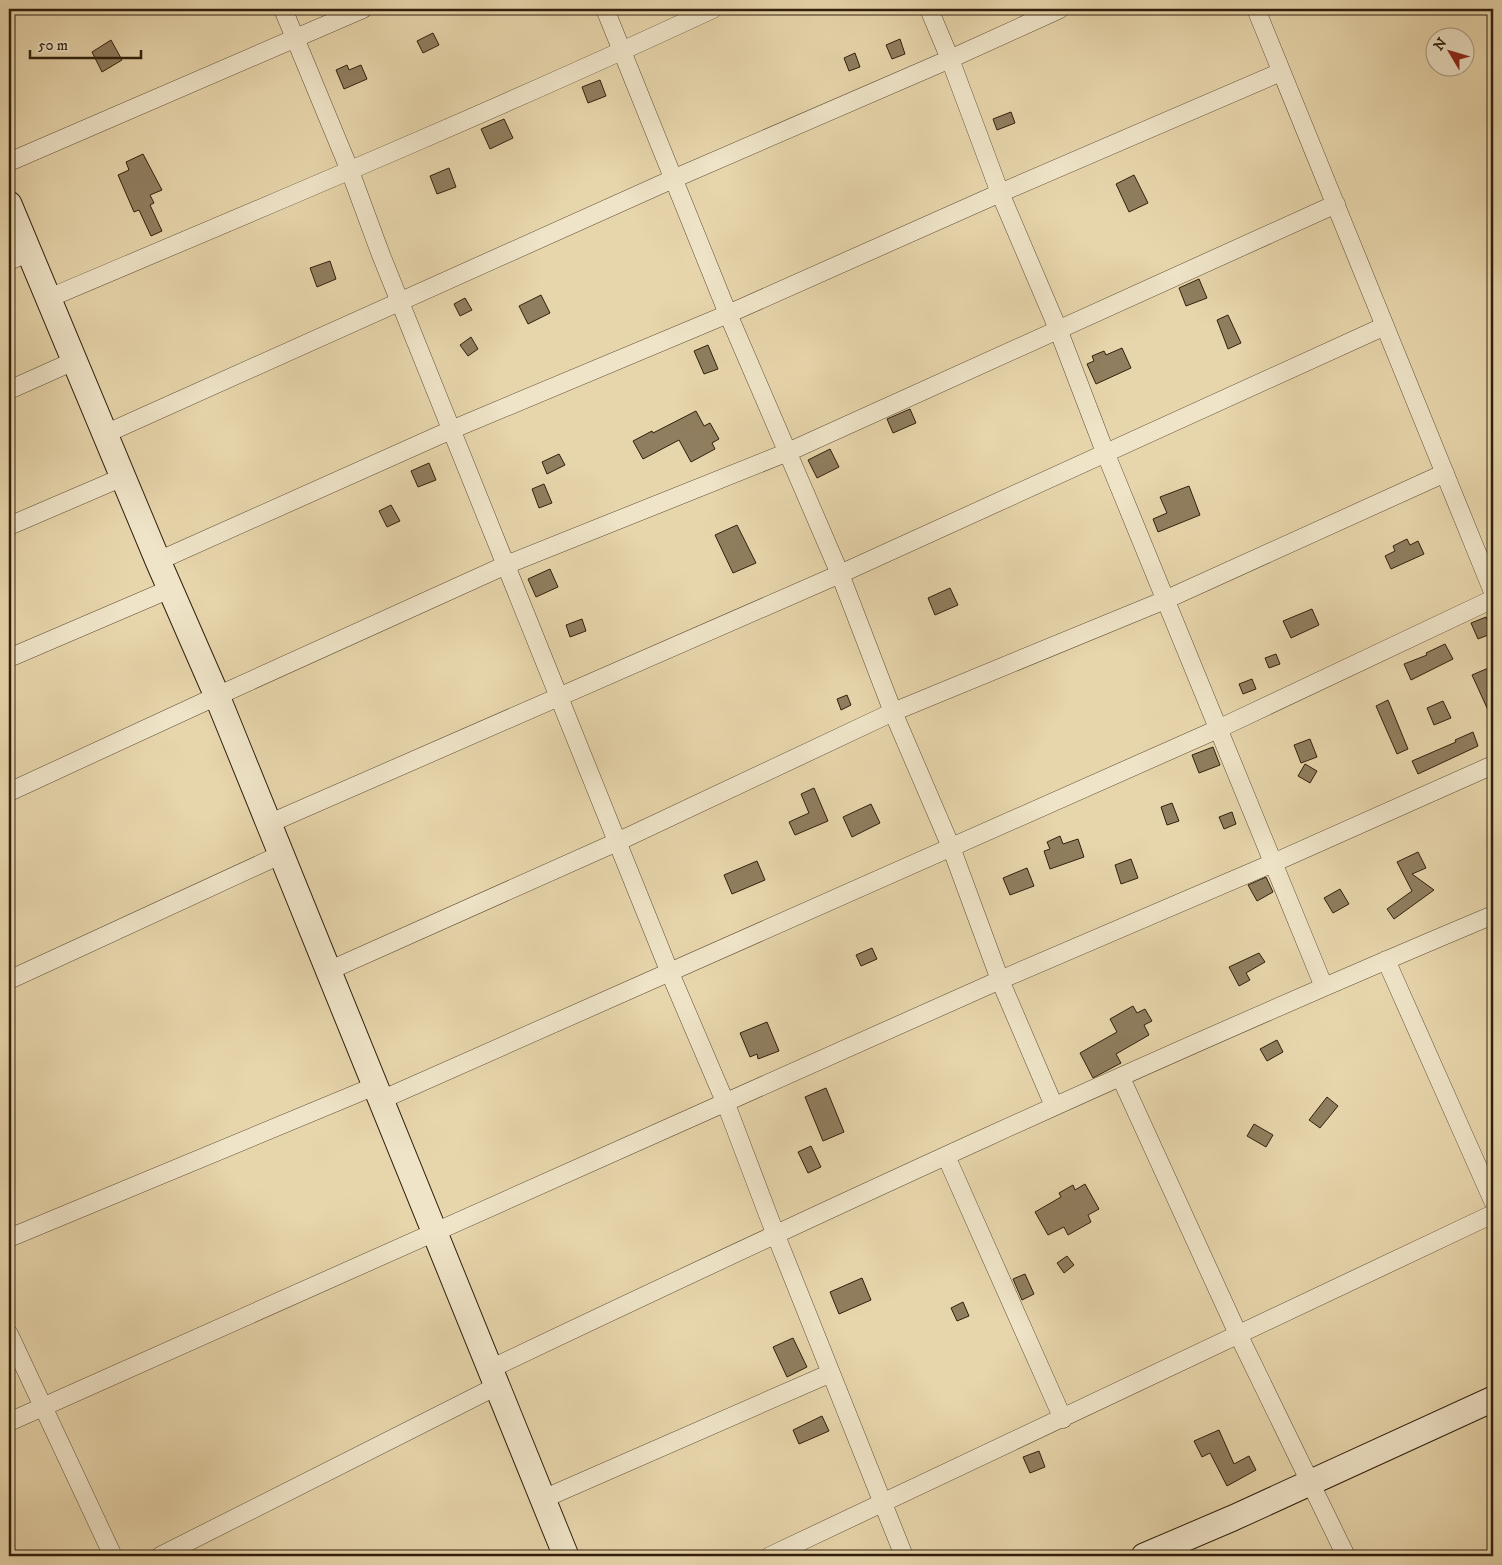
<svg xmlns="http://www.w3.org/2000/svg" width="1502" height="1565" viewBox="0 0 1502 1565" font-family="'IM FELL DW Pica',serif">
<rect width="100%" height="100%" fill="#e7d5ab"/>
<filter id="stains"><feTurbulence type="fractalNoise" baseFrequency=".004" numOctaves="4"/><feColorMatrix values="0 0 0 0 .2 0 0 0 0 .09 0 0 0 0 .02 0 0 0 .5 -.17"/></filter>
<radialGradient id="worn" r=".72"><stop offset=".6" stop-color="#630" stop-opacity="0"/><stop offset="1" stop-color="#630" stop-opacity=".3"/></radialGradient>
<path fill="#8f7e5f" stroke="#30200d" d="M433 33 439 45 423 53 417 41Z
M900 39 905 54 892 59 886 45Z
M111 40 122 60 102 72 92 52Z
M855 53 860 67 849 71 844 58Z
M347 65 349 70 361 65 367 79 344 89 336 70Z
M600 80 606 96 588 103 582 87Z
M1011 112 1015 123 997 130 993 119Z
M504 119 513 138 490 149 481 129Z
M143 154 162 190 150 195 154 203 150 205 162 231 151 236 139 210 134 212 118 175 129 170 126 162Z
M449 168 456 187 437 194 430 176Z
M1134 175 1148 203 1129 212 1116 184Z
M330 261 336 279 317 287 310 268Z
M1199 279 1207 298 1186 306 1179 288Z
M541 295 550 313 528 324 519 306Z
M465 298 472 310 460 316 454 304Z
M1228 315 1241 343 1228 349 1217 320Z
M471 337 478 349 468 356 460 345Z
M708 345 718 369 704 374 694 351Z
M1122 348 1131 368 1096 384 1087 364 1094 361 1092 356 1104 351 1106 355Z
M910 409 916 423 893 433 887 419Z
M696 411 704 426 710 423 719 439 712 443 715 449 691 462 679 440 643 459 633 441 652 431 653 433Z
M830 449 839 467 817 478 808 460Z
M559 454 565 465 547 474 542 462Z
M429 463 436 480 418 487 411 471Z
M544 484 552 503 539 508 532 489Z
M1189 486 1200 515 1158 532 1153 519 1167 513 1160 497Z
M391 505 400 521 387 527 379 511Z
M737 525 756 563 733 573 715 535Z
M1407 539 1410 545 1418 541 1424 554 1391 569 1385 556 1395 551 1393 546Z
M550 569 558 587 536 597 528 579Z
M950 588 958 605 935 615 928 598Z
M1312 609 1319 625 1291 638 1283 621Z
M1486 617 1493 633 1478 639 1471 623Z
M582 619 586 631 570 637 566 625Z
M1445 644 1453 659 1411 680 1404 664 1427 655 1426 653Z
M1276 654 1280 664 1269 668 1265 658Z
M1493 666V721L1472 675Z
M1252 679 1256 689 1243 694 1239 684Z
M847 695 851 705 841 710 837 699Z
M1388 700 1408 749 1397 754 1376 706Z
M1443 701 1451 718 1434 725 1427 708Z
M1473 732 1478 746 1418 774 1412 761 1456 742 1455 740Z
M1310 739 1317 757 1301 763 1294 745Z
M1213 747 1220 765 1199 773 1192 755Z
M1305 764 1317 771 1310 783 1298 776Z
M814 788 828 821 795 835 789 822 809 813 801 794Z
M1172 803 1179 821 1167 825 1161 807Z
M871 804 880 823 852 837 843 817Z
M1232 812 1236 824 1224 829 1219 817Z
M1060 836 1063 844 1078 839 1084 857 1050 869 1044 851 1050 849 1047 842Z
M1418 852 1426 868 1412 874 1434 890 1394 919 1387 909 1412 891 1397 862Z
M1131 859 1138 878 1121 884 1115 865Z
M757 861 765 880 732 894 724 875Z
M1027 868 1034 886 1010 895 1003 878Z
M1266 877 1273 892 1257 901 1248 885Z
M1340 889 1349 904 1333 913 1324 898Z
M872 948 877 959 861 966 856 955Z
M1259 953 1265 962 1246 973 1250 980 1239 986 1229 967Z
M1133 1006 1137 1013 1145 1009 1152 1021 1144 1025 1149 1035 1116 1054 1121 1063 1093 1078 1080 1053 1117 1032 1110 1019Z
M767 1022 779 1051 758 1059 757 1054 750 1057 740 1033Z
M1277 1040 1283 1052 1267 1061 1260 1049Z
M826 1088 844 1132 823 1141 805 1097Z
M1327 1097 1338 1106 1320 1128 1309 1120Z
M1254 1124 1273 1135 1266 1147 1247 1136Z
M811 1146 821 1167 808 1173 798 1152Z
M1085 1184 1099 1209 1088 1215 1091 1222 1068 1235 1064 1227 1048 1235 1035 1212 1061 1197 1059 1193 1073 1185 1075 1190Z
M1067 1256 1074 1265 1064 1273 1057 1263Z
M1025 1274 1034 1294 1022 1300 1013 1279Z
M862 1278 871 1300 839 1314 830 1292Z
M963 1302 969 1316 957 1321 951 1308Z
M793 1338 807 1367 787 1377 773 1347Z
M822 1416 829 1431 799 1444 793 1430Z
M1219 1430 1234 1464 1249 1456 1256 1470 1227 1486 1210 1453 1202 1457 1194 1441Z
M1039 1451 1045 1467 1030 1473 1023 1457Z"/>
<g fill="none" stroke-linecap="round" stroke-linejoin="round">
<g stroke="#5e4d34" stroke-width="19">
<path id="street" d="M283 9 350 171 381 255 670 973 726 1104 775 1233 904 1556
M605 9 728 314 840 574 893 712 951 847 1000 980 1054 1106
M929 9 950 59 1000 193 1058 329 1105 452 1324 987
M1256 9 1493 592
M9 162 363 9
M9 261 29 252
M49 298C271 204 494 111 713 9
M9 390 74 361
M105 434 673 179 950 59 1060 9
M9 526 123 477
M158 561 451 430 728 314 1000 193 1281 72
M9 658 170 589
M9 792 217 696 506 565 788 452 1336 204
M268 824 840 574 1385 326
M1386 960 1493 1201
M328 971 617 842 893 712 1165 600 1445 473
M9 980 280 855
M1121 1078 1238 1334 1346 1556
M381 1100 1218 729 1493 599
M946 1156 1063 1419
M9 1238 375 1086
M9 1334 113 1556
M490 1369C822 1211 1155 1057 1493 915
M9 1422 1000 980 1273 863 1493 765
M543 1499 831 1373
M160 1556 497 1386
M770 1556 1493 1214"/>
</g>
<g stroke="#30200d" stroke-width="27">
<path id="secondary" d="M9 204 158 561 217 696 566 1556
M1144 1556 1233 1518 1493 1399"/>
</g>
<use href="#street" stroke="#efe4c8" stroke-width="18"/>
<use href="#secondary" stroke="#efe4c8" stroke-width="25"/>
</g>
<rect width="1502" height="1565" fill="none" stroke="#e7d5ab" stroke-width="30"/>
<rect x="10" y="10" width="1482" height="1545" fill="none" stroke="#30200d" stroke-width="2.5"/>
<rect x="15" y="15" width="1472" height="1535" fill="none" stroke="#30200d"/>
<g transform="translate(1450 52) rotate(308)"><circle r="24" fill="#efe4c8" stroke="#a3967d"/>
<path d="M0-4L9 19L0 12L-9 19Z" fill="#8f2418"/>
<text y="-8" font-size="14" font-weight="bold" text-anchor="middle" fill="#30200d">N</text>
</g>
<path d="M30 50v8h111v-8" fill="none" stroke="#30200d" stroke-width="2.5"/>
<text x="38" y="50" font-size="15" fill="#30200d" stroke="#efe4c8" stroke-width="4" paint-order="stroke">50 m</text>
<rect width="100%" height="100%" filter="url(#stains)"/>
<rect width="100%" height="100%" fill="url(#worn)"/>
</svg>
